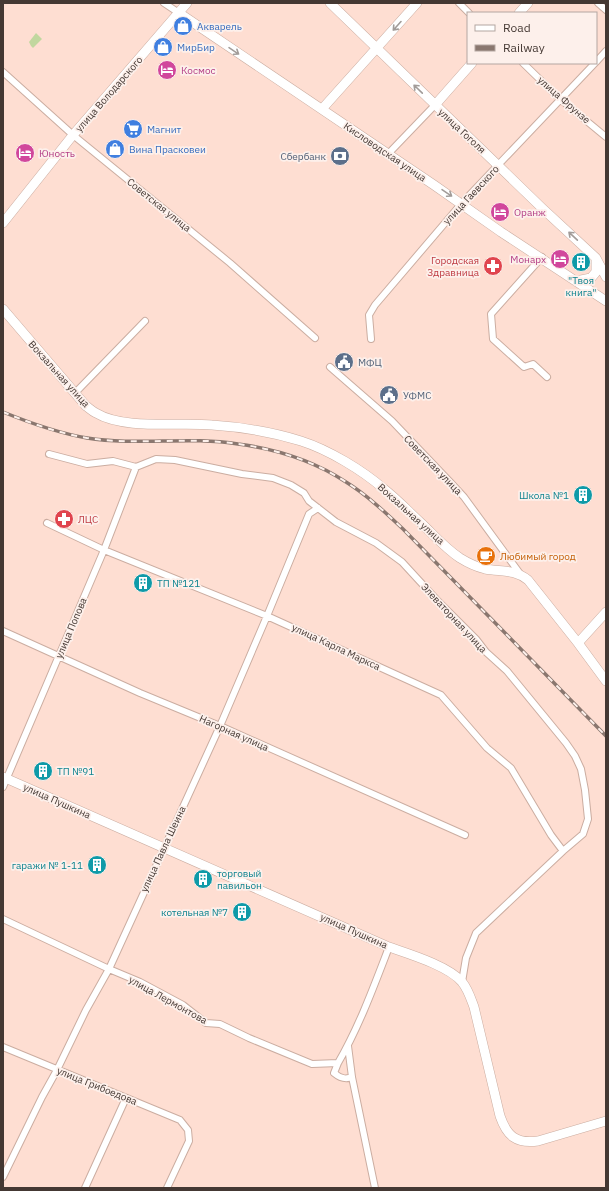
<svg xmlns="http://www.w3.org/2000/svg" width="609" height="1191" viewBox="0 0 609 1191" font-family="'IBM Plex Sans',sans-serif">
<rect width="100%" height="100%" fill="#feded2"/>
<path fill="#c1d79f" d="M36 33 42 39 33 48 31 46 29 42Z"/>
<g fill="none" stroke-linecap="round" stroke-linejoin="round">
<g stroke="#cbada1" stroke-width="8">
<path id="street" d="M164 3 179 13
M459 3 469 13
M598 3 606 10
M596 62 606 51
M523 63 560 99 606 137
M3 72 73 135 230 263 315 338
M388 154 435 105
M542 257 491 314 493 339 524 367 533 364 547 377
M371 339 369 315 375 305 462 203 595 63
M330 367 392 421 452 484 464 497 521 575
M75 393 145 321
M49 454 87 464 113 461 136 467 156 459 175 460 242 474 273 478 291 485 304 493 309 501 336 522 376 543 402 562 436 599 476 639 486 652 507 671 566 743 575 756 581 769 585 790 588 819 583 834 563 851 476 933 466 958 462 982
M47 523 104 550 267 616 441 695 487 748 511 768 551 835 563 851
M3 631 140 693 220 726 465 835
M3 787 104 550 136 467
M3 919 109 969 140 982 183 1005 206 1023 220 1024 249 1038 312 1064 338 1063C359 1027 374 986 389 947
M348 1046 352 1077 375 1188
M3 1047 180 1120 188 1130 189 1141 167 1188
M338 1063 334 1073C340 1078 345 1080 352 1077
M3 1177 42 1097 57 1070 86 1010 109 969 220 726 267 616 309 514 318 508
M85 1188 126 1098"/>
</g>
<g stroke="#cbada1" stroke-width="10">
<path id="secondary" d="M330 3 542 208 596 258 606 277
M179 13 434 185 501 232 606 301
M519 13 528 3
M435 105 472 63
M322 109 417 3
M3 223 73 135 187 3
M576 281 591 278 596 272V260
M3 309 86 406C89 408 92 411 96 413 124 430 179 422 212 425 242 427 272 432 301 441 329 450 362 470 384 489 397 499 408 511 420 522 433 534 445 548 460 558 468 563 477 567 485 569 502 572 514 569 528 580L578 643 606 681
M578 643 606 612
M3 777 389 947C409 954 449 966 462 982 468 989 471 999 474 1007L500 1116C507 1136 516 1144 538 1141L606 1121"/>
</g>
<use href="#street" stroke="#fff" stroke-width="6"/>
<use href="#secondary" stroke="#fff" stroke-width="9"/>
<g stroke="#8a776f" stroke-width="3.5">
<path id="rail" d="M3 412C30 423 58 433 87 438 137 446 188 436 238 444 276 449 314 461 346 482 367 495 386 513 404 530L606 736"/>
</g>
<use href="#rail" stroke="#fdf0eb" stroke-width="2" stroke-dasharray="6" stroke-linecap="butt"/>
</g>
<defs><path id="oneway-shaft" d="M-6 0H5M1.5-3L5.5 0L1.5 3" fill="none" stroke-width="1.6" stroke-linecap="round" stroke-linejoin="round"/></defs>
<g stroke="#a29c99">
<use href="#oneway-shaft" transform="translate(397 26) rotate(132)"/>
<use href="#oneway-shaft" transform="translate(234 51) rotate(34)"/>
<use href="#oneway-shaft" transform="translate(418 89) rotate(-136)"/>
<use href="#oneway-shaft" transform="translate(447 193) rotate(34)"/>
<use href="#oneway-shaft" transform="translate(573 236) rotate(-137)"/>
</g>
<defs>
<g id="shop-disc" transform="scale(1)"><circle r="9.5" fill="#3f7fe0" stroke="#fdf0eb"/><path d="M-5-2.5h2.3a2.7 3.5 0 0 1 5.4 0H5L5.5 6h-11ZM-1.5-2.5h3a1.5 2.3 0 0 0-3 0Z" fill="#fff"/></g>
<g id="hotel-disc" transform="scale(1)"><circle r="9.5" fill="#d1479c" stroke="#fdf0eb"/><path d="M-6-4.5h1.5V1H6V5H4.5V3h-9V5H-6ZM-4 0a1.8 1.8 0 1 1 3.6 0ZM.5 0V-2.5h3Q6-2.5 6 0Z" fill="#fff"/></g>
<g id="supermarket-disc" transform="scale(1)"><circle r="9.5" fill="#3f7fe0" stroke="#fdf0eb"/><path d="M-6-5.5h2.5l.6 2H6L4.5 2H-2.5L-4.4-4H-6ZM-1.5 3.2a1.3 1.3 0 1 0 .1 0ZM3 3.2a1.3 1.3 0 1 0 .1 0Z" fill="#fff"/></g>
<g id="bank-disc" transform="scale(1)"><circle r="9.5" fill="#5c6f8a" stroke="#fdf0eb"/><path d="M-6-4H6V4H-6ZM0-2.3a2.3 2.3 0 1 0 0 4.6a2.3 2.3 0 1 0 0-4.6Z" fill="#fff"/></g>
<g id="building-disc" transform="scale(1)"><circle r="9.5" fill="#0f9aa8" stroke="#fdf0eb"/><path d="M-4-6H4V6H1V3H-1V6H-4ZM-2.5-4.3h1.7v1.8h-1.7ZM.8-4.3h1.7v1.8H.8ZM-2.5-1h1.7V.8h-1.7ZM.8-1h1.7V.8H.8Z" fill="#fff"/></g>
<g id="pharmacy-disc" transform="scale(1)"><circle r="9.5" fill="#e0444e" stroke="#fdf0eb"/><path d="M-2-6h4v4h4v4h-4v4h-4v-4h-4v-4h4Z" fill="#fff"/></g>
<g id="civic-disc" transform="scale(1)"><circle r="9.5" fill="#5c6f8a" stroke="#fdf0eb"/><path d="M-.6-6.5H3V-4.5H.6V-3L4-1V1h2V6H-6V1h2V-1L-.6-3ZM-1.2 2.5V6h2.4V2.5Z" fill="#fff"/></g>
<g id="cafe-disc" transform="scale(1)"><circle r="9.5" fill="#e8710a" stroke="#fdf0eb"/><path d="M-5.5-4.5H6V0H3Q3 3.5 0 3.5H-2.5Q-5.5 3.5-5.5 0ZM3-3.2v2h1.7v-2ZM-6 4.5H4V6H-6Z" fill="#fff"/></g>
</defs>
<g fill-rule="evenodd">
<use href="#shop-disc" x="183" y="26"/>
<use href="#shop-disc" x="163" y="47"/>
<use href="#hotel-disc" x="167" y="70"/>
<use href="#supermarket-disc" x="133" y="129"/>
<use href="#shop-disc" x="115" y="149"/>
<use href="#hotel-disc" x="25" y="153"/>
<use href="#bank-disc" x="340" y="156"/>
<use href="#hotel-disc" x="500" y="212"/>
<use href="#hotel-disc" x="560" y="259"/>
<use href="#building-disc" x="581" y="262"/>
<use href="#pharmacy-disc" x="493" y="266"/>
<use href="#civic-disc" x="344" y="362"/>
<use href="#civic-disc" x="389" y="395"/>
<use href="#building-disc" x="583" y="495"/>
<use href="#pharmacy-disc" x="64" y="519"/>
<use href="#cafe-disc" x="486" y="556"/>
<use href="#building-disc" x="143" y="583"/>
<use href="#building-disc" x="43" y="771"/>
<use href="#building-disc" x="97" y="865"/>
<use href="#building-disc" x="203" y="879"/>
<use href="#building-disc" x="242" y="912"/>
</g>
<g text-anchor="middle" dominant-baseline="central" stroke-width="3.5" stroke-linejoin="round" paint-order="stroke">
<g font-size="10" fill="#366cbe" stroke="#fdf0eb" text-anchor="start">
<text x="197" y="26">Акварель</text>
<text x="177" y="47">МирБир</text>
<text x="147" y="129">Магнит</text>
<text x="129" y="149">Вина Прасковеи</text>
</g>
<g font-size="10" fill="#b23c85" stroke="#fdf0eb" text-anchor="start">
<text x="181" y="70">Космос</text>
<text x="39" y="153">Юность</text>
<text x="514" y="212">Оранж</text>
<text x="546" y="259" text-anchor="end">Монарх</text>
</g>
<g font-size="10" fill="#443833" stroke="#fdf0eb">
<text transform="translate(109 94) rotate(-49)">улица Володарского</text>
<text transform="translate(564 100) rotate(41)">улица Фрунзе</text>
<text transform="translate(462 131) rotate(43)">улица Гоголя</text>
<text transform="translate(385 152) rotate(34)">Кисловодская улица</text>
<text transform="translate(471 195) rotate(-47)">улица Гаевского</text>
<text transform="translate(159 205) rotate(39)">Советская улица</text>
<text transform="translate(59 374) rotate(48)">Вокзальная улица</text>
<text transform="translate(433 465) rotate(46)">Советская улица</text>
<text transform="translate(411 514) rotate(42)">Вокзальная улица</text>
<text transform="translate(454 618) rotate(47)">Элеваторная улица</text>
<text transform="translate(71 628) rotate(-67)">улица Попова</text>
<text transform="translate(336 647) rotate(25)">улица Карла Маркса</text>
<text transform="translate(234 733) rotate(24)">Нагорная улица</text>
<text transform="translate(57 801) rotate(24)">улица Пушкина</text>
<text transform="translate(163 849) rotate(-65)">улица Павла Шеина</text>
<text transform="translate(354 931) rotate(24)">улица Пушкина</text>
<text transform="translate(168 1000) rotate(29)">улица Лермонтова</text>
<text transform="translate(97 1086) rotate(22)">улица Грибоедова</text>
</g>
<g font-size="10" fill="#4e5e75" stroke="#fdf0eb" text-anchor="start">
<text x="326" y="156" text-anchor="end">Сбербанк</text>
<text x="358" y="362">МФЦ</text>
<text x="403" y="395">УФМС</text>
</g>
<g font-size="10" fill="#be3a42" stroke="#fdf0eb" text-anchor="end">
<text x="479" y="260">Городская<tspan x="479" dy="12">Здравница</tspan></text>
<text x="78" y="519" text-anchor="start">ЛЦС</text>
</g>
<g font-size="10" fill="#0d838f" stroke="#fdf0eb" text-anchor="end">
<text x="581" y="280" text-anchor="middle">"Твоя<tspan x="581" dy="12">книга"</tspan></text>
<text x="569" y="495">Школа №1</text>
<text x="157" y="583" text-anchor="start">ТП №121</text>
<text x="57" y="771" text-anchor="start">ТП №91</text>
<text x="83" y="865">гаражи № 1-11</text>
<text x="217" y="873" text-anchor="start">торговый<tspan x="217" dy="12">павильон</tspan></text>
<text x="228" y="912">котельная №7</text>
</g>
<g font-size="10" fill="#c56008" stroke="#fdf0eb" text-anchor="start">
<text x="500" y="556">Любимый город</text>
</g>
</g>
<rect width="609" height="1191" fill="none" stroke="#443833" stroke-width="8"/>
<rect x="467" y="12" width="130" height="52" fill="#fdf0eb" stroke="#b3a6a1"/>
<rect x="475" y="25" width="20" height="6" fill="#ffffff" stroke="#b3a6a1"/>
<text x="503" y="32" font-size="12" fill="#443833">Road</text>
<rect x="475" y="45" width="20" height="6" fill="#8a776f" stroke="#b3a6a1"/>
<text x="503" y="52" font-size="12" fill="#443833">Railway</text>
</svg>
